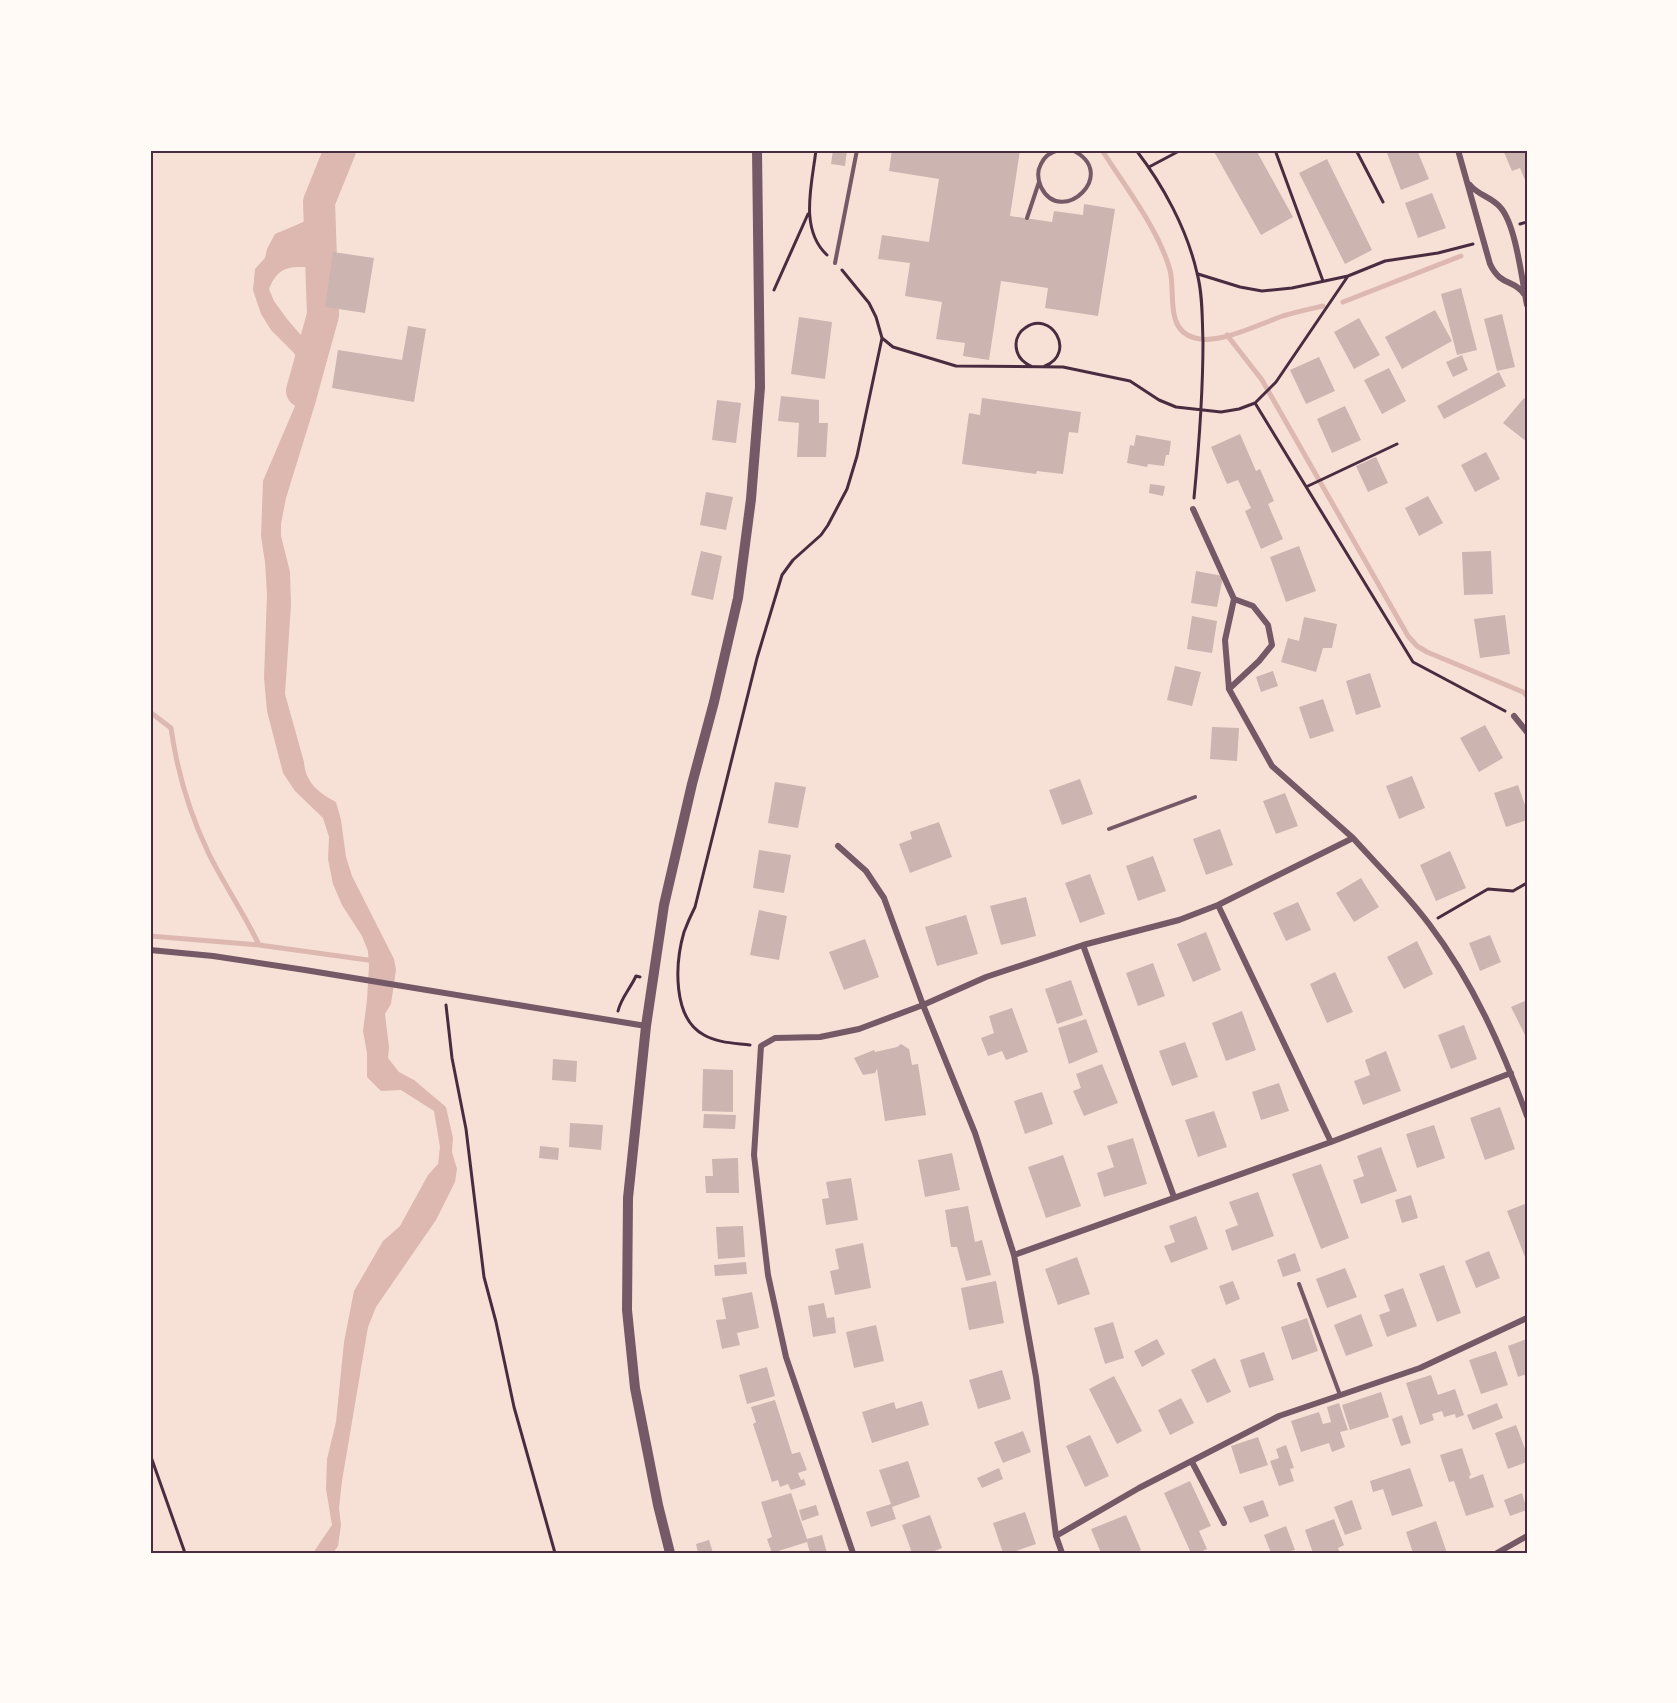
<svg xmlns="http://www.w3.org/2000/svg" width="1677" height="1703" viewBox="0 0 1677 1703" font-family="'DejaVu Sans',sans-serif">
<rect width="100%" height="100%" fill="#f7e1d7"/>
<path fill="#dcb8b0" d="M325 150H353L334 198 327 227 326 245 315 267C291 267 279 264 269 289L274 301 287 319 321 358V378L316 401 286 498 281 524V536L290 572 291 605 285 694 304 762C305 782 319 793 336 802L341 820 346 857 352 876 394 959 396 970 391 1004 385 1014 389 1047 388 1058 399 1072 414 1080 446 1107 453 1138 452 1152 457 1169 455 1182 436 1220 376 1307 368 1327 342 1481 339 1508 341 1525 338 1546 333 1553H313L332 1525 326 1489 327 1459 336 1422 344 1342 354 1291 383 1241 400 1226 428 1175 438 1164 440 1147 434 1111 401 1090 381 1091 367 1077V1053L363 1031 367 1000 369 966 368 951 362 936 342 905 333 884 328 859 329 837 323 818 295 791 283 773 267 711 264 678 267 594 265 562 261 536 263 481 295 406 303 377 301 365 294 353 271 330 261 314 253 290 255 269 265 258 267 249 275 234 308 220Z"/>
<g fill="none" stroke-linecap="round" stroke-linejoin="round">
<path stroke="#dcb8b0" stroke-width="5" d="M1102 150C1125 187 1158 228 1170 270 1176 292 1164 330 1195 338 1219 345 1259 324 1283 316 1296 312 1310 309 1323 306
M1343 302 1461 256
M1227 335 1262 380 1408 636 1417 646 1427 652 1523 692 1527 696
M150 712 171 728C177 771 189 812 208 852 223 883 244 913 259 945L375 961
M150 936 259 945"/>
<path stroke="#dcb8b0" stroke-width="32" d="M302 391 323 315 319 202 340 150"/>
</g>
<path fill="#ccb4b1" d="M833 150H847L845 166 831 164Z
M892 150H1020L1010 216 1052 222 1054 211 1083 215 1084 204 1115 209 1098 316 1045 308 1048 288 1001 281 989 360 963 356 965 343 936 339 942 302 905 296 910 263 878 259 882 235 929 242 939 179 889 171Z
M1213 150H1256L1293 217 1261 235Z
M1395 150H1417L1429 179 1401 190 1387 153Z
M1503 150H1527V185L1520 168 1512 171Z
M1327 159 1372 250 1345 264 1299 173Z
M1432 193 1446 228 1418 238 1405 203Z
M333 252 374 258 365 313 325 307Z
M1461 288 1477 350 1457 355 1441 294Z
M1435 310 1452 341 1402 369 1385 337Z
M1502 314 1515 367 1497 371 1484 319Z
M799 317 832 322 825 379 791 374Z
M1359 318 1380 355 1354 369 1334 332Z
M408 326 426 329 414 402 332 388 338 350 402 360Z
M1462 355 1468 370 1453 377 1446 362Z
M1319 357 1335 391 1306 404 1290 370Z
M1389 368 1406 401 1382 414 1364 380Z
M1499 372 1506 386 1444 419 1437 406Z
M781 396 819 400V423H828L826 457H797L799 423 778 421Z
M982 398 1081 412 1078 433 1069 432 1063 474 1037 471 1036 474 962 464 969 413 980 415Z
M1524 398 1527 400V442L1503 423Z
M717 400 741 403 736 443 712 440Z
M1345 406 1361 440 1332 453 1317 419Z
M1240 434 1256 471 1260 469 1274 501 1268 504 1283 539 1261 549 1245 511 1251 508 1238 480 1227 484 1211 447Z
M1136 435 1171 441 1169 455H1166L1164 466 1148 464 1147 467 1127 463 1130 445 1134 446Z
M1486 452 1500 479 1475 492 1461 465Z
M1376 457 1388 483 1368 492 1356 466Z
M1150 484 1165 486 1163 496 1149 493Z
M706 492 733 497 726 530 700 525Z
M1428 496 1443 523 1419 536 1405 508Z
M1299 546 1316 591 1286 602 1270 557Z
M701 551 722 556 713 600 691 595Z
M1491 551 1493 594 1464 595 1462 552Z
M1196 571 1223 576 1217 607 1191 603Z
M1505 615 1510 654 1480 658 1474 619Z
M1192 616 1217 621 1212 653 1187 649Z
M1304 617 1337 624 1332 648H1323L1316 672 1281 662 1288 638 1299 641Z
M1175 666 1201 672 1192 706 1167 700Z
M1273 671 1278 686 1261 692 1256 677Z
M1370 673 1381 707 1356 715 1346 681Z
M1323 699 1334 731 1310 739 1299 707Z
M1485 725 1503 758 1479 772 1460 738Z
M1212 727 1239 728 1237 761 1210 759Z
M1412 776 1425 808 1399 819 1386 786Z
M1080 779 1093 814 1062 825 1049 790Z
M775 782 806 787 798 828 768 823Z
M1518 785 1527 811V820L1506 827 1494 793Z
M1285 793 1298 826 1276 834 1263 801Z
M939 822 952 857 910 873 899 844 912 839 910 832Z
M1220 829 1233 865 1206 875 1193 839Z
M759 850 791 855 784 893 753 888Z
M1450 851 1466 888 1436 901 1420 865Z
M1153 856 1166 891 1138 901 1126 866Z
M1090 874 1105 914 1080 923 1065 883Z
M1361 878 1379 907 1354 922 1336 893Z
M1026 897 1036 936 1001 945 990 906Z
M1298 902 1311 930 1286 941 1273 913Z
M759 910 787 916 779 960 750 955Z
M966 915 978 954 937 966 925 927Z
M1206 932 1221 970 1193 982 1177 944Z
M1490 935 1501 962 1480 971 1469 943Z
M865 939 879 977 844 990 829 952Z
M1417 941 1433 974 1404 989 1387 957Z
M1153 963 1165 996 1138 1006 1126 973Z
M1335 972 1353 1012 1327 1023 1310 984Z
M1071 980 1083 1015 1057 1024 1045 989Z
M1527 1000V1039L1511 1007Z
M1012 1008 1028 1052 1006 1060 1002 1051 988 1056 981 1038 994 1033 989 1016Z
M1242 1011 1256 1050 1226 1061 1212 1023Z
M1086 1019 1098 1052 1069 1064 1058 1028Z
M1464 1025 1477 1059 1451 1069 1438 1035Z
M1185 1042 1198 1077 1172 1086 1159 1051Z
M901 1044 909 1049 912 1065 918 1064 926 1115 885 1121 877 1069 875 1073 863 1075 854 1058 874 1050 875 1052 897 1047Z
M1386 1051 1401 1091 1363 1105 1354 1081 1370 1075 1365 1060Z
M553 1059 577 1061 576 1082 552 1080Z
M1102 1064 1118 1103 1084 1116 1073 1091 1081 1088 1076 1074Z
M703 1069 733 1070V1112L702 1111Z
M1279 1083 1289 1111 1261 1120 1252 1092Z
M1042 1092 1053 1124 1025 1134 1014 1101Z
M1500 1107 1515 1149 1485 1160 1470 1118Z
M1214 1111 1227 1147 1198 1157 1185 1120Z
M704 1114 736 1115 735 1129 703 1128Z
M570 1123 603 1125 601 1150 569 1147Z
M1434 1125 1445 1158 1417 1168 1406 1134Z
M1133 1138 1147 1184 1104 1197 1097 1173 1114 1167 1107 1146Z
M540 1146 559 1148 558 1160 539 1158Z
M1381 1147 1397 1191 1361 1204 1353 1180 1364 1176 1357 1156Z
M952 1153 960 1190 925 1197 918 1160Z
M1063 1155 1081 1206 1046 1218 1028 1167Z
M738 1158 739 1193H706L705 1176H713L712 1159Z
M1321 1164 1349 1238 1321 1249 1292 1174Z
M851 1178 858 1220 826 1225 822 1199 829 1198 826 1182Z
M1258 1192 1274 1236 1232 1251 1225 1230 1238 1225 1229 1202Z
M1411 1195 1418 1218 1402 1223 1395 1200Z
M1527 1203V1262L1507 1211Z
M968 1206 975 1242 982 1240 991 1275 966 1281 957 1247H951L945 1210Z
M1196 1216 1208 1249 1171 1263 1164 1246 1175 1242 1169 1226Z
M743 1226 745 1257 718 1259 716 1227Z
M863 1243 871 1288 835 1295 830 1271 839 1269 835 1249Z
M1489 1251 1500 1278 1476 1288 1465 1261Z
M1295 1253 1301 1271 1283 1277 1277 1260Z
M1077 1257 1090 1294 1058 1305 1045 1269Z
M746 1262 747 1274 715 1276 714 1265Z
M1444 1265 1461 1313 1437 1322 1419 1274Z
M1345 1268 1357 1297 1327 1308 1316 1279Z
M996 1281 1004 1323 969 1330 961 1288Z
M1233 1281 1240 1299 1226 1305 1219 1286Z
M1403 1288 1417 1326 1387 1337 1379 1315 1390 1311 1384 1295Z
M752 1292 759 1328 737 1333 740 1345 722 1349 716 1320 726 1319 722 1298Z
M824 1303 827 1318 834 1317 836 1333 813 1337 808 1306Z
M1361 1314 1373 1346 1346 1356 1334 1325Z
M1307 1318 1318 1351 1292 1360 1281 1327Z
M1113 1322 1124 1358 1105 1364 1094 1328Z
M876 1325 884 1361 854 1368 846 1332Z
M1157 1339 1165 1354 1142 1367 1134 1351Z
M1527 1339V1374L1518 1377 1508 1346Z
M1496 1351 1508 1385 1481 1394 1469 1360Z
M1264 1352 1274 1380 1249 1388 1240 1360Z
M1215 1358 1231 1392 1207 1403 1191 1370Z
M767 1367 775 1396 747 1404 739 1375Z
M1002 1370 1011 1399 978 1409 969 1380Z
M1431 1375 1438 1395 1455 1389 1464 1415 1456 1418 1455 1414 1444 1417 1442 1411 1432 1414 1434 1420 1420 1425 1406 1383Z
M1114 1376 1142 1431 1117 1444 1089 1389Z
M1381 1392 1389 1417 1350 1430 1342 1405Z
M1181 1398 1194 1423 1170 1435 1158 1410Z
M775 1400 792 1454 800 1452 807 1470 798 1473 801 1480 804 1479 806 1485 791 1490 788 1484 780 1487 778 1480 772 1482 753 1424 756 1422 751 1407Z
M922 1401 929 1425 872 1443 862 1412 894 1402 896 1409Z
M1339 1403 1348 1430 1340 1432 1345 1447 1332 1452 1329 1443 1301 1452 1291 1421 1319 1412 1323 1424 1331 1422 1327 1407Z
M1497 1403 1503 1418 1473 1430 1467 1415Z
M1402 1415 1411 1443 1401 1446 1392 1419Z
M1516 1425 1527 1454V1462L1508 1469 1495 1433Z
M1023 1431 1031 1452 1003 1463 994 1442Z
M1090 1435 1109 1476 1085 1487 1066 1446Z
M1258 1437 1268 1465 1240 1474 1231 1446Z
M1286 1445 1294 1468 1290 1469 1294 1481 1279 1486 1270 1461 1279 1458 1276 1449Z
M1462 1448 1471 1475 1469 1476 1470 1479 1483 1474 1494 1507 1466 1516 1454 1481 1449 1482 1440 1455Z
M908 1461 920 1497 892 1507 896 1519 871 1527 866 1512 891 1504 879 1470Z
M999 1468 1003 1479 982 1488 977 1478Z
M1410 1468 1423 1506 1392 1516 1383 1489 1373 1492 1370 1481Z
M1190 1481 1211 1526 1199 1531 1207 1549 1198 1553H1191L1164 1493Z
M791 1493 807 1539 822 1535 827 1553H810L807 1542 772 1553 767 1539 772 1537 761 1502Z
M1522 1493 1527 1510 1510 1516 1504 1500Z
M1263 1500 1269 1516 1250 1523 1243 1507Z
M1352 1500 1362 1529 1345 1535 1334 1507Z
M816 1505 819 1515 802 1521 799 1510Z
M1025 1512 1036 1544 1010 1553H1003L993 1523Z
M930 1515 942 1548 930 1553H912L902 1525Z
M1126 1515 1141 1550 1135 1553H1101L1091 1529Z
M1334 1519 1344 1545 1338 1548 1340 1553H1313L1305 1530Z
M1436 1521 1447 1553H1413L1406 1532Z
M1286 1526 1295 1550 1291 1551 1292 1553H1271L1264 1535Z
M709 1540 713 1553H698L696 1544Z"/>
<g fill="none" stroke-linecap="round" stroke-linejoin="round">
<path stroke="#4a2c40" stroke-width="3" d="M816 150C812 184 799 229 827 255
M1136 150C1163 185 1187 229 1197 273 1203 295 1202 319 1203 341 1203 394 1199 446 1194 498
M1275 150 1323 281
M1356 150 1383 202
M1149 167 1181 150
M1520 224 1527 222
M1198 274 1240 287 1262 291 1292 288 1348 276 1385 261 1438 253 1473 244
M774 290 808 214
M882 338 893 347 956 366 1063 367 1130 381 1159 400 1176 407 1221 412 1239 409 1255 403 1413 662 1505 711
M1031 366C1022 362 1016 355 1016 344 1016 338 1020 331 1025 328 1051 309 1077 353 1045 366
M1255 403 1276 382 1348 276
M1308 486 1397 444
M1438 918 1488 889 1513 891 1527 883
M446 1005 452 1058 466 1129 484 1277 496 1322 514 1407 555 1553
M618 1011C621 998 630 989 636 976L640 977
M750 1045C735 1043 718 1043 704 1035 672 1018 675 963 684 932 687 924 691 915 695 907L757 658 782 575 793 560 821 535 828 525 847 489 857 456 882 338 876 317 869 303 842 270
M150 1454 185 1553"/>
<path stroke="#755966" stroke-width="4" d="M1059 150C1051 152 1044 157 1041 164 1037 171 1038 180 1041 187 1061 228 1121 173 1072 150
M1027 218 1039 182
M835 263 857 150
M1109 829 1195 797
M1299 1284 1340 1395"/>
<path stroke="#755966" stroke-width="6" d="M1458 150 1490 264C1501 287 1514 279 1524 294
M1470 185C1478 195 1491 197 1500 207 1516 224 1522 281 1527 305
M1193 509 1234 599 1225 640 1229 689 1272 766 1353 838
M1229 689 1259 661 1272 645 1268 625 1253 606 1234 599
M1514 716 1527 732
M838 846 866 871 884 898 923 1005 975 1133 1014 1255 1036 1377 1056 1536 1062 1553
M1218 905 1331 1142
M1083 945 1174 1197
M150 950 213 956 305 970 646 1026
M1014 1255 1331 1142 1511 1073
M1192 1462 1224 1523
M1056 1536 1139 1488 1279 1416 1420 1368 1527 1318
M853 1553 786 1357 768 1275 754 1155 761 1046 775 1038 820 1037 859 1029 923 1005 986 977 1083 945 1179 920 1218 905 1353 838C1378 866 1406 893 1429 924 1473 982 1502 1048 1527 1116
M1497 1553 1527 1536"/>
<path stroke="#755966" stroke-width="10" d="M670 1553 658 1505 635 1388 627 1310 628 1198 646 1026 664 905 692 784 714 702 738 598 751 499 760 387 757 150"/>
</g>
<rect width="1677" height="1703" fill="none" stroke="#fffaf5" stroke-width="303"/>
<rect x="152" y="152" width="1374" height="1400" fill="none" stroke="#4a2c40" stroke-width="2"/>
</svg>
